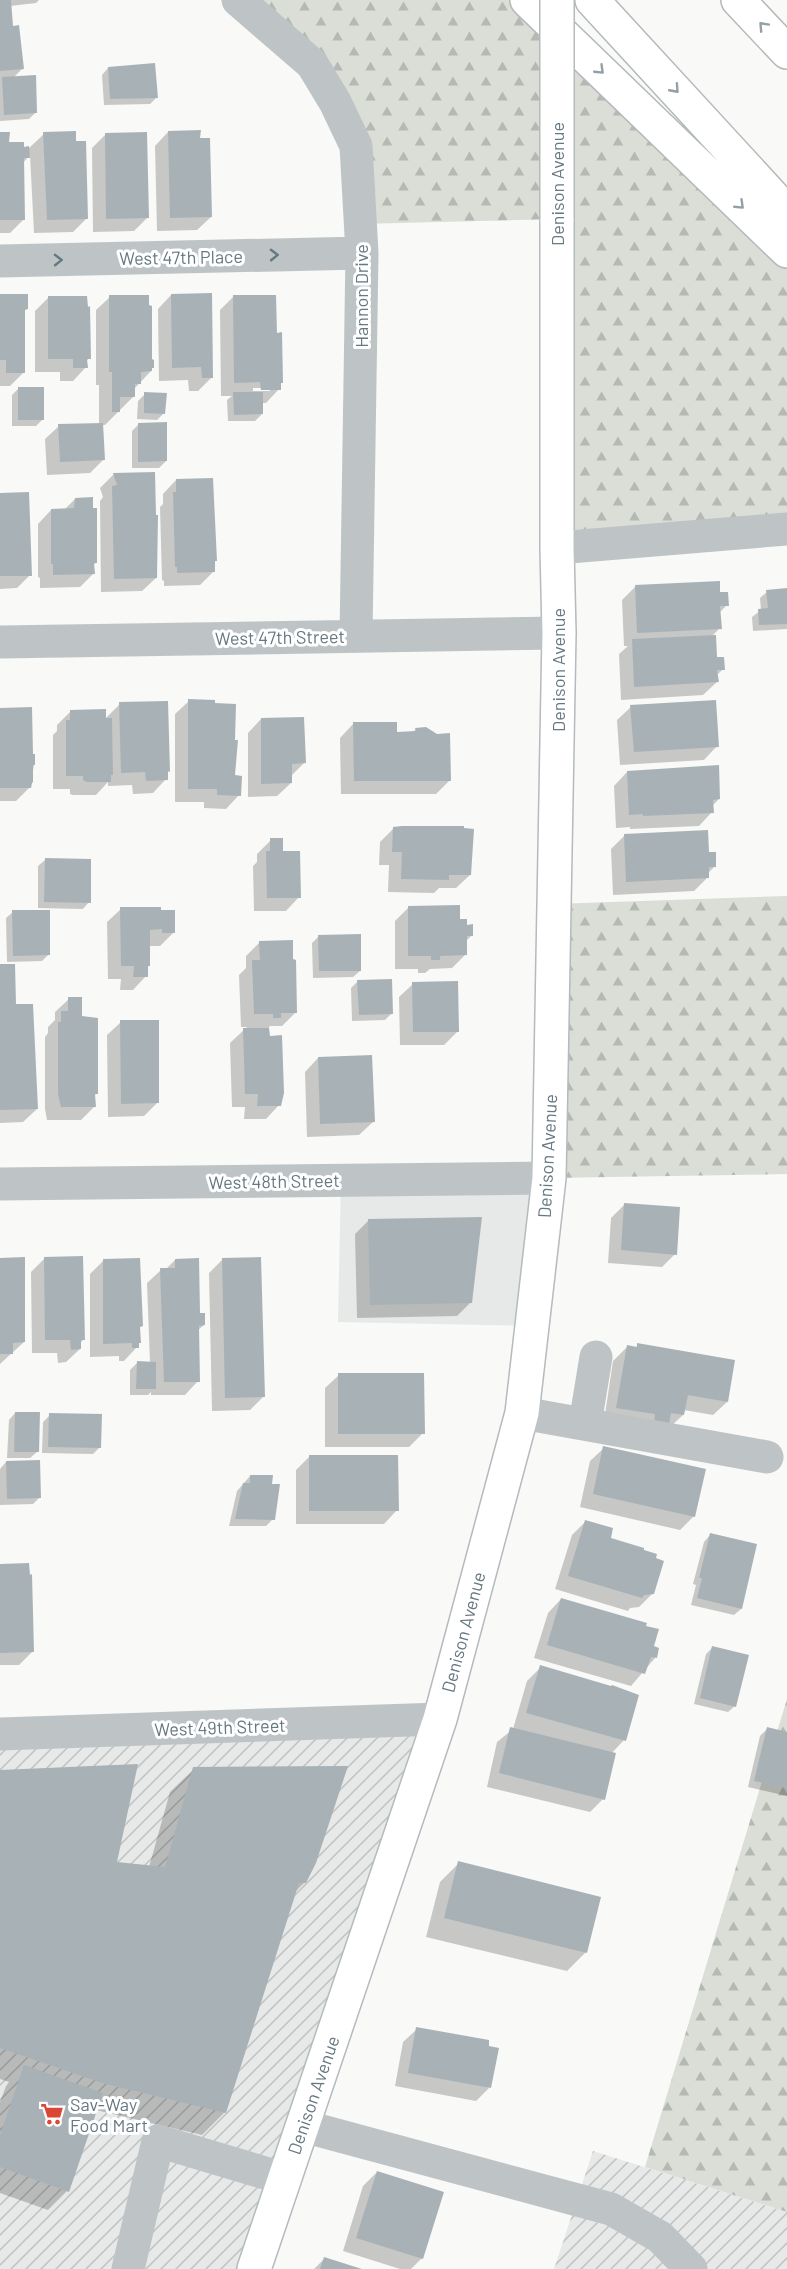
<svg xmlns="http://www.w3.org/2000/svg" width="787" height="2269" viewBox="0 0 787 2269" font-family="Barlow,sans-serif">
<defs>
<pattern id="industrial-furrows" width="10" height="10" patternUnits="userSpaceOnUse" patternTransform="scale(1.5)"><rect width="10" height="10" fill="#e7e9e8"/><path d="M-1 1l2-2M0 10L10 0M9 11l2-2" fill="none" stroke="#bfc2c1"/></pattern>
<pattern id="forest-firs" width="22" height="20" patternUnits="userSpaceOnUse" patternTransform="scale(1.5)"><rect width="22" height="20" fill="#daded6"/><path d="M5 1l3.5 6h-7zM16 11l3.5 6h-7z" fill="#b5b9b3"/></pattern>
</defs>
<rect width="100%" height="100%" fill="#f9f9f7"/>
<path fill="#e7e9e8" d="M549 1178 532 1326 338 1322 341 1180Z"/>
<path fill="url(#industrial-furrows)" d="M440 1719 254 2269H0V1735Z
M593 2151 787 2212V2269H554Z"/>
<path fill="url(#forest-firs)" d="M238 0H527L787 251V529L557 548V219L360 224 335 102Z
M787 896V1174L549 1178 554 904Z
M787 1699V2212L645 2167Z"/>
<path fill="#0003" fill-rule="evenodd" d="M0 0H39L36 3 10 6 12 28 22 69 13 78 36 112 29 119 0 121Z
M108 68 156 98 150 104 104 105 102 75Z
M168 132 211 217 197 230 157 231 155 146Z
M0 133 8 143 22 148H29L44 134 87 218 73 232 34 233 30 155 23 163 24 219 10 233H0Z
M106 134 147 218 134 231 93 232 92 148Z
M171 295 212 377 198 391H189L188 380 159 381 158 309Z
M0 296 23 311 24 372 10 386H0Z
M110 297 151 371 134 389V396L105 425H102L103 460 90 473 47 475 45 439 59 426 99 424V385H96V310Z
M233 297 279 384V389L266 403H262V414L255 421H228L227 400 232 396H221L220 310ZM253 388H270V391H253Z
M48 298 89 358 86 362V367L73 381H60V372H35V311Z
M19 388 42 420 36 426H12V395Z
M145 394 164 413 157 420 137 419 138 401Z
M139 424 166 461 159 468H132V431Z
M114 474 156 578 142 591 101 592 100 501 103 497 100 488Z
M176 480 213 572 200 585 164 586V581L162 580 160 507 163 504V494Z
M0 494 30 575 17 588 0 589Z
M75 499 96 563 93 565V574L80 587 40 588V578L38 577V524L51 510H64Z
M636 586 719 594 727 605 719 613 720 628 712 636 716 658 723 669 716 676 717 682 703 695 621 700 619 654 628 646H624L622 600Z
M787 590V629L753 631 752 617 761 610 760 598 767 592Z
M189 701 233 777 239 795 226 809 204 808V802H175V714Z
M120 704 169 771 166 774V779L153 793 133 794 132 785 108 786V782L96 795H73L70 794V789H53V735L57 731V725L71 711 104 720Z
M631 707 717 746 704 760 620 765 617 720Z
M0 709 34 765 30 787 16 801H0Z
M261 719 304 763 290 777 291 783 277 796 248 797V733Z
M353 724 395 733H412L416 729 449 781 436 794H341L340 738Z
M627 772 719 799 712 806V812L699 826 630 829V827L616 828 614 786Z
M393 829 470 875 456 888H439L434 893 388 892 389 865H379L380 842Z
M624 836 708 854 715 866 708 873V877L694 891 613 895 611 849Z
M271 840 282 853 299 897 286 911H254L253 866 257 862V854Z
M45 860 89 902 83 909 38 908V866Z
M408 908 471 936 465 942V955L452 968 430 969 425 973H418V969H395V921Z
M121 909 173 933 160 946H148L149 965 146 968V976L133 990H120L121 979H108L107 922Z
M13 912 49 954 42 961 7 962 6 918Z
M318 937 360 971 353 977 313 978 312 943Z
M260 942 296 1012 282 1026H270L268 1029 279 1105 266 1119H244L245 1107H232L230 1043 247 1027H241L239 975 246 968V956Z
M0 966 14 1006 37 1109 23 1122 0 1123Z
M358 981 391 1014 385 1020 352 1021 351 988Z
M413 984 458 1031 444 1045H400L399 997Z
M69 999 81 1017 97 1093 94 1096V1107L81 1120H47L45 1109V1037L48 1033V1027L55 1020V1012Z
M121 1022 157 1103 144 1116 108 1117 107 1035Z
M318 1058 373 1122 359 1135 307 1137 305 1072Z
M625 1204 675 1254 662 1267 608 1263 611 1218Z
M369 1220 471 1302 457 1316 357 1318 355 1234Z
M45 1258 83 1340 80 1343V1349L66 1362 58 1363 57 1353H32L31 1272Z
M0 1259 24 1342 0 1364Z
M175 1260 204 1325 197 1331 198 1381 185 1395H151V1392L148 1395H130V1370L137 1363H150L147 1283 161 1270 166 1269Z
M222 1260 264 1396 250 1410 212 1411 209 1273Z
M103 1261 141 1326 139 1328V1343L137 1347 124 1361H119V1356L90 1357V1274Z
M638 1345 727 1402 713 1415 684 1410 683 1415 669 1428 604 1421 613 1361 627 1347 635 1348Z
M339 1375 423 1433 409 1447H325V1388Z
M15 1413 37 1452 30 1458H7L9 1420Z
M50 1415 100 1447 93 1454 42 1453 43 1422Z
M604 1448 694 1516 680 1530 580 1507 590 1461Z
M309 1457 397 1510 384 1524H296V1470Z
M6 1462 40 1497 33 1504 0 1505V1469Z
M250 1476 273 1519 266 1526H229L237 1491Z
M585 1522 609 1539 653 1593 639 1607 630 1608 628 1611 555 1589 572 1535Z
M710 1535 741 1609 734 1615 691 1605 696 1585 693 1584 704 1542Z
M0 1565 33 1651 19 1665H0Z
M561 1599 652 1647 655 1658 631 1686 534 1658 548 1613Z
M712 1648 735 1706 728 1712 694 1704 706 1654Z
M541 1667 624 1740 611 1754 603 1799 590 1812 487 1787 497 1742 513 1729 527 1681Z
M767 1729 787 1734V1796L748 1787 760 1736Z
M194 1769 305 1882 294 1893 225 2112 202 2135 96 2110 67 2191 48 2210 0 2193V2102L6 2086 9 2082 0 2079V1771L115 1863 149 1867 170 1792Z
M459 1863 586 1952 567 1971 426 1937 440 1882Z
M417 2029 489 2088 476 2101 395 2086 403 2042Z
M377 2172 422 2258 411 2269H400L343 2251 363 2186Z
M325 2258 358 2269H314Z"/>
<path fill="#a8b2b6" d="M0 0H11L13 26 19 25 24 69 0 71Z
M155 63 158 98 110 99 108 67Z
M36 75 37 113 4 115 2 77Z
M201 130 200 138H210L212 217 170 218 168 131Z
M76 131V141H86L88 219 47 220 43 132Z
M0 132H10L9 142H24V147L29 146 30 158H24L25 220H0Z
M147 132 149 218 106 219 105 133Z
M212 293 213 378H202L201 367 172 368 171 294Z
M0 294H28V309L25 310V373H6V360H0Z
M109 295H149V305L152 306V359L154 360V368H152V371L141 372V384H135V397H120V412H112V372H109Z
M233 295H276L277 333 282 332 283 383H281V390H261L260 382 234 383Z
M48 296H87L88 307 90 306 91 359H87L88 368H73V359H48Z
M18 387H44V420H18Z
M144 392 167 393 165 414 144 413Z
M233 392H263V414L234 415Z
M167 422V461L138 462V423Z
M103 423 105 460 60 462 58 424Z
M155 472 156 515H158L157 578 114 579 112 486 117 485 113 473Z
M213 478 217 561H215V572L177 573V567H175L173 492H176V479Z
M29 492 32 576H0V493Z
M93 497V508H97V563H94L95 574 53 575V564H51V509L74 508 75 498Z
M720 581V592H728L729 606H720L722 629 637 633 635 585Z
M787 588V624L759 625 758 609 768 608 766 590Z
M716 635 717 657H724L725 670H717L719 682 634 687 632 639Z
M188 699 215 700V703L236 704 235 740H238L235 775 242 776 241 796 217 795V789H188Z
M716 700 719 747 634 752 630 705Z
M168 701 170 772 168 771V780L146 781 145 772 121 773 119 702Z
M32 707 33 754H35V765H33V782L32 783 31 788H0V708Z
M106 709V718H112L113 775H111V782H87L83 780V776H66V720H70V710Z
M304 717 306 763 292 764V783L261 784V718Z
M353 722H397V732L416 731 415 728 426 727 437 734 450 733 451 781H354Z
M719 765 720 799 713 800 714 813 643 816V814L629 815 627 771Z
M402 826H464V828L474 829 471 875H449V880L401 879 402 852H392L393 827Z
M708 830 709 852H716V867H709V878L626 882 624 834Z
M270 838H283V851H300L301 898H267L266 851H270Z
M45 858 91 859V903L44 902Z
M460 905V919H467V925L473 924V936H467V955L440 956V960H431V956H408V906Z
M120 907H161V910H175V933H162V929L150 930V966H148V977H133L134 966H121Z
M12 910H50V955L13 956Z
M361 934V971H319L318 935Z
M293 940V959L296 960 297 1013H281V1018H273V1014H254L252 960H260L259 941Z
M0 964H15L16 1004H33L38 1109 0 1110Z
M392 979 393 1014 359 1015 357 980Z
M458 981 459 1032H413L412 982Z
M68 997H82V1016L98 1018V1094H95L96 1107H61L58 1094V1022H61V1011H68Z
M120 1020H159V1103L121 1104Z
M243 1028H269L270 1036 282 1035 284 1093 281 1106H257L258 1094H245Z
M372 1055 375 1122 320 1124 318 1057Z
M624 1203 680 1207 677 1255 621 1250Z
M482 1217 472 1303 370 1305 368 1219Z
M83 1256 85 1340H81V1349L71 1350 70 1340H45L44 1257Z
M25 1257V1342L13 1343V1354H0V1258Z
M261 1257 265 1397 225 1398 222 1258Z
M140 1258 143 1326 140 1327 141 1343H139V1348H132V1343L103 1344V1259Z
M199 1258 200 1313H205V1325L199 1326 200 1382H164L160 1268H175V1259Z
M637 1343 735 1360 728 1402 688 1395 684 1415 671 1413 669 1425 654 1423 655 1414 616 1408 627 1345 637 1347Z
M137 1361 156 1362V1389H136Z
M338 1373H424L425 1434H338Z
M15 1412H40L39 1452H14Z
M49 1413 102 1414 101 1448 48 1447Z
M603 1446 706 1469 695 1517 593 1494Z
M309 1455H398L399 1511H309Z
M40 1460 41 1498 7 1499 6 1461Z
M250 1475H273L272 1484H280L275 1520 235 1519 243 1483H250Z
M585 1520 613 1528 611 1538 644 1548V1550L657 1554 656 1558 664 1561 654 1594 644 1595 642 1598 568 1576Z
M710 1533 757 1544 742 1609 697 1598 702 1578H699Z
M29 1563 30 1575 32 1574 34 1652 0 1653V1564Z
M561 1598 647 1623 646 1626 659 1629 654 1646 659 1648 657 1658 651 1657 645 1674 547 1645Z
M712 1646 749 1655 736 1707 700 1698Z
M540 1665 611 1686 612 1685 639 1695 626 1741 526 1713Z
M510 1727 616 1753 605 1800 499 1773Z
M767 1727 787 1732V1788L754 1781Z
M138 1764 117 1862 165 1867 193 1767 348 1766 316 1863 306 1883H299L226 2113 102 2083 0 2048V1770Z
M458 1861 601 1897 587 1953 444 1918Z
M416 2027 489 2040V2046L499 2048 491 2088 408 2073Z
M24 2065 103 2093 69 2192 0 2167V2135Z
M377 2171 444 2192 423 2259 356 2238Z
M324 2257 362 2269H320Z"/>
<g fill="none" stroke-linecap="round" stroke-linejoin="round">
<g stroke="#b4babd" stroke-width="36">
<path id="major" d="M254 2269 440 1719 522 1413 549 1178 559 633 557 548V219"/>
</g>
<g stroke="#b4b9bb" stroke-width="36">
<path id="highway" d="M527 0 787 251
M592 0 787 212
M738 0 787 52"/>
</g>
<path stroke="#bec4c6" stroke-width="33" d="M238 0 312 64 335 102 356 146 362 253 356 636
M0 261 362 253
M557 548 787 529
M0 642 559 633
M0 1184 549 1178
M522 1413 767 1457
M585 1424 596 1357
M0 1734 440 1719
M303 2126 611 2209 660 2237 691 2269
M128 2269 158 2141 285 2179"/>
<use href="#major" stroke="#fff" stroke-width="33"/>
<use href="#highway" stroke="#fff" stroke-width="33"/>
<g stroke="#b4babd" stroke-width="36" stroke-linecap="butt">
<path id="major-bridge" d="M557 219V0"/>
</g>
<use href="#major-bridge" stroke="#fff" stroke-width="33"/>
</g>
<defs><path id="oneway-chevron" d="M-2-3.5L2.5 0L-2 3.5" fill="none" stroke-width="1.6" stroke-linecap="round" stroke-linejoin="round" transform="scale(1.5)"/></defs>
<g stroke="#94a0a6">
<use href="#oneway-chevron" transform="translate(763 26) rotate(-133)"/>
<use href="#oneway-chevron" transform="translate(600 70) rotate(44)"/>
<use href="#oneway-chevron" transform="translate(675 89) rotate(48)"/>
<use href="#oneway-chevron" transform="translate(740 205) rotate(44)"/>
</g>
<g stroke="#667880">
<use href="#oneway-chevron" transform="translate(274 255) rotate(-1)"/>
<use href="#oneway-chevron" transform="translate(58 260) rotate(-1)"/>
</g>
<defs>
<g id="supermarket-bare" transform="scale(1.8)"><path d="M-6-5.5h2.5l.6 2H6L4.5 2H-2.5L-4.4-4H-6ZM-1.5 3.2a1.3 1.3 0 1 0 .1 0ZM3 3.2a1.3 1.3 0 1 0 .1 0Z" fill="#db4735" stroke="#fff" stroke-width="2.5" paint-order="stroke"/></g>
</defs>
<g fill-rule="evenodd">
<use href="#supermarket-bare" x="52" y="2114"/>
</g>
<g text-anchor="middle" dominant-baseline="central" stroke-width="6" stroke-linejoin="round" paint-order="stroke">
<g font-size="18" fill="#667880" stroke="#fff">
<text transform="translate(557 184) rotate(-90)">Denison Avenue</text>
<text transform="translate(181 257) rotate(-1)">West 47th Place</text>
<text transform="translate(361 296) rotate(-90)">Hannon Drive</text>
<text transform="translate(280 637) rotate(-1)">West 47th Street</text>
<text transform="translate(558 670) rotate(-90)">Denison Avenue</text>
<text transform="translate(547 1156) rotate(-87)">Denison Avenue</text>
<text transform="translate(274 1181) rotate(-1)">West 48th Street</text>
<text transform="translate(463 1632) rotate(-75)">Denison Avenue</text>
<text transform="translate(220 1727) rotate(-2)">West 49th Street</text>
<text transform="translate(313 2095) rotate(-71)">Denison Avenue</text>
</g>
<g font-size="18" fill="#667880" stroke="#fff" text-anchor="start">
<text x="70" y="2104">Sav-Way<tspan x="70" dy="21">Food Mart</tspan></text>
</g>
</g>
</svg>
